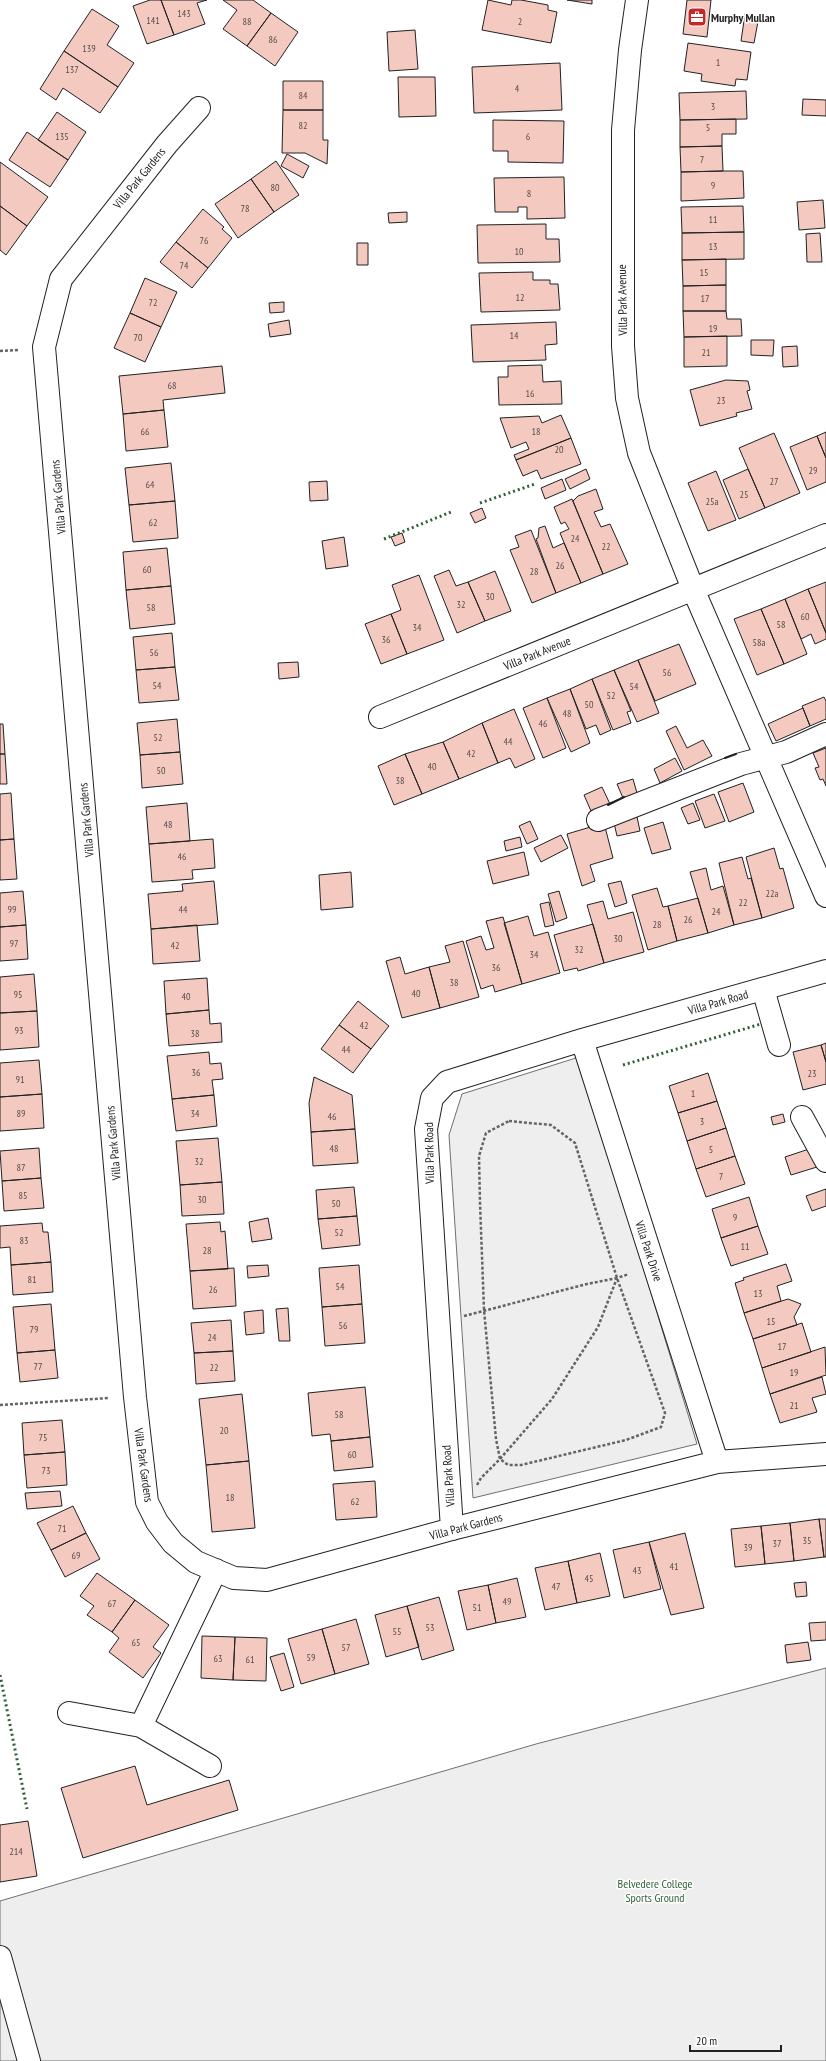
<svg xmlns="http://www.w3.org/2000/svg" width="826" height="2061" viewBox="0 0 826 2061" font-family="'PT Sans Narrow',sans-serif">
<rect width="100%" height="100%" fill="#fff"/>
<path fill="#eee" stroke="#6f6f6f" d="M579 1057 697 1444 473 1498 449 1135 462 1094Z
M826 1668V2061H0V1901L536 1744Z"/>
<path fill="#f3c9c0" stroke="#222" d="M150 0H161L174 35 147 44 133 6Z
M161 0H207L197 3 205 24 174 35Z
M223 0H253L271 13 247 46 223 29 237 10Z
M488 0 511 5 512 0H521L548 5V10L557 12 551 43 482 30Z
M567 0H592V4Z
M687 0H711L707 37 683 34Z
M92 9 119 26 107 45 134 63 118 87 64 51Z
M271 13 298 32 275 66 247 46Z
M745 14 759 16 754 43 741 41Z
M415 30 418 69 389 71 387 32Z
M688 43 751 52 747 80 736 79 735 86 701 81 702 74 684 71Z
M64 51 118 87 100 113 63 88 56 100 40 89Z
M560 63 562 110 474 113 472 67Z
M398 77H435L436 116 399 117Z
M283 81H323V110H283Z
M746 91 747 119 680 120 679 93Z
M803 99 826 100V116L802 115Z
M283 110H323V140H328L327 164 305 153H282Z
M57 112 86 132 68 160 38 140Z
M736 119V134H722V146L680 147V120Z
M493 120 564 121 563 163 508 162V151H493Z
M27 132 68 160 50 187 9 160Z
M722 146 723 171 681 172 680 147Z
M287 154 309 166 303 178 281 166Z
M276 161 299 195 274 212 251 179Z
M0 162 48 197 27 226 0 206Z
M723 171H743L744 198 681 201V172Z
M564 177 565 218 527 219V207H518V212H495L494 178Z
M251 179 274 212 238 238 215 204Z
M823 200 825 228 799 230 797 202Z
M0 206 27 226 6 255 0 250Z
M743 206 744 232 682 233 681 207Z
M203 209 224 227 222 229 232 238 208 268 176 242Z
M407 212V222L389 223 388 213Z
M546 224V239H559L560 262 478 263 477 225Z
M744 232V259L682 260V233Z
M820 233 822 262H807L806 234Z
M176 242 208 268 192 288 160 262Z
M357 243H368V265H357Z
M726 259V285L683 286 682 260Z
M533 272V280H550V284H558L560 310 481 312 479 273Z
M145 278 177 292 161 327 130 313Z
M726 285V311H683V286Z
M284 302V312L270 313 269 303Z
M683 311H726L727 319H741L742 336 684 337Z
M130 313 161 327 145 362 114 348Z
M289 320 291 334 270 337 268 324Z
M556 322 557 344 545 345 546 360 473 362 471 325Z
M727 336V366L684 367V337Z
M751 340H774L773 356 751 355Z
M797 346 798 366 783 367 782 347Z
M542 365 543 382 561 381 562 404 499 405 498 377H508V366Z
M222 366 225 393 163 400 164 410 123 414 119 376Z
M726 380 748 381 750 390 747 391 752 409 736 413 737 416 700 426 690 390Z
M164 410 168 447 126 451 123 414Z
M561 415 571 438 516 460 514 455 529 449 526 442 511 448 500 418 539 416 542 423Z
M826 432V458L817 436Z
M774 433 800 493 765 508 739 448Z
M817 436 826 458V482L807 490 790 447Z
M571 438 581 464 541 479 537 470 523 476 516 460Z
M171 463 175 501 129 505 125 468Z
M586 469 590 479 570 489 565 479Z
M748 469 765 508 739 519 723 480Z
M716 471 736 520 708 531 688 483Z
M562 479 566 490 545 499 541 488Z
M327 481 328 500 310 501 309 482Z
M596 489 603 509 594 512 601 527 610 524 628 564 603 574 573 501 578 496Z
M572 499 603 574 581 583 560 533 569 529 565 522 561 524 554 507Z
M175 501 178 538 133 542 129 505Z
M482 508 486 518 475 523 470 513Z
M545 526 553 548 564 543 581 583 556 593 536 539 538 538 539 528Z
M531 530 556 593 532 603 510 550 519 547 515 536Z
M402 533 405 542 395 546 391 537Z
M344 537 348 566 326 569 322 541Z
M167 548 171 586 126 590 123 552Z
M449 570 456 586 468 582 485 621 457 633 434 576Z
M495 571 511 611 485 621 468 582Z
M419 575 444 640 407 654 391 614 401 610 392 585Z
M826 582V633L808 589Z
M171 586 175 624 130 629 126 590Z
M808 589 826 633V639L815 644 811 634 801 639 785 599Z
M785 599 807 654 784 664 761 609Z
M761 609 784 664 757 675 734 619Z
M391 614 407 654 381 664 365 624Z
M172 633 175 667 136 670 133 637Z
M679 644 696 684 655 701 638 660Z
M638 660 659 713 637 722 614 670Z
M298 662 299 677 279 679 278 663Z
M175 667 179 700 139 703 136 670Z
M614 670 631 711 627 712 631 723 613 730 592 679Z
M592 679 611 730 600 735 596 725 586 729 570 689Z
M570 689 590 743 571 752 547 698Z
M824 697 826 701V719L810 726 802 706Z
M547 698 566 748 543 758 523 708Z
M803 708 810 726 776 741 768 724Z
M514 709 535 759 515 768 510 758 498 763 482 723Z
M177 719 180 752 140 755 137 723Z
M482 723 498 763 459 779 443 742Z
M0 724H3L5 754H0Z
M676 726 687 748 703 740 712 756 684 770 666 731Z
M443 742 459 779 422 794 405 754Z
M826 748V786L823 779 820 780 815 768 819 767 813 753Z
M180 752 183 784 142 788 140 755Z
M0 754H5L7 784H0Z
M405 754 422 794 394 805 378 766Z
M675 758 682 771 660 783 654 769Z
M633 779 637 793 623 798 617 784Z
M743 783 754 812 729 822 718 792Z
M602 787 610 804 591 811 584 795Z
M11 793 14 839 0 840V794Z
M714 794 725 821 705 828 695 801Z
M187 803 190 841 149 844 146 807Z
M693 803 700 820 688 824 681 808Z
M637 817 640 831 617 836 614 823Z
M530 821 538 839 527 844 519 826Z
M663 822 671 849 652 854 644 828Z
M604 823 613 858 590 865 595 881 582 886 567 834Z
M561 835 568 848 541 862 534 848Z
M520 837 522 847 506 851 504 841Z
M14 839 17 879 0 880V840Z
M213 839 215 868 192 870 193 879 152 882 149 844Z
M774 848 780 869 783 868 794 908 762 918 746 857Z
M524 852 529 875 493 884 487 861Z
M742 857 748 879 751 878 762 918 734 925 719 863Z
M706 868 711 890 723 886 734 925 708 933 690 872Z
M351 872 353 907 321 910 319 875Z
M214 881 218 924 151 929 148 894 183 891 182 884Z
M621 881 627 903 615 907 608 884Z
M657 888 663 907 668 906 677 941 648 950 632 895Z
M23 891 26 925 0 927V893Z
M559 891 567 918 556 922 548 894Z
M698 898 708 933 677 941 668 906Z
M603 901 608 919 633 912 644 952 604 963 587 905Z
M549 902 554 925 545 927 540 904Z
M528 916 534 936 548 932 560 973 522 984 504 923Z
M503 917 522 984 495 992 493 985 481 989 466 941 481 936 486 950 494 948 486 921Z
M593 924 604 963 578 971 577 968 564 971 554 935Z
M26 925 28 959 0 961V927Z
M197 925 200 961 153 964 151 929Z
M463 941 479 997 440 1008 429 967 450 962 445 946Z
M400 957 405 974 429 967 440 1008 402 1018 386 961Z
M34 974 37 1011 0 1013V977Z
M207 978 209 1010 166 1014 164 981Z
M358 1001 389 1026 371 1049 339 1025Z
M209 1010 210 1024 221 1023 222 1042 169 1046 166 1014Z
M37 1011 39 1047 0 1050V1013Z
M339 1025 371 1049 353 1073 321 1049Z
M826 1043V1062L821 1045Z
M821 1045 826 1062V1084L803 1090 793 1052Z
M209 1052 210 1064 221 1063 223 1079 212 1080 214 1095 172 1099 167 1056Z
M39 1060 42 1094 0 1097V1063Z
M708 1073 717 1101 678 1113 669 1086Z
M314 1077 352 1095 355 1129 311 1132 309 1103Z
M42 1094 44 1128 0 1131V1097Z
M214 1095 217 1126 176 1131 172 1099Z
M717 1101 726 1128 687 1141 678 1113Z
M783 1114 785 1122 773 1125 771 1117Z
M726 1128 735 1156 696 1169 687 1141Z
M355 1129 358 1163 313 1166 311 1132Z
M218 1138 222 1182 180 1185 176 1141Z
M39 1148 41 1178 2 1181 0 1151Z
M809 1149 817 1167 791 1175 785 1157Z
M735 1156 745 1184 706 1197 696 1169Z
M41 1178 44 1208 4 1211 2 1181Z
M222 1182 224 1214 182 1216 180 1185Z
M354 1187 357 1216 318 1219 316 1190Z
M826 1189V1206L812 1211 806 1196Z
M749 1197 758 1226 721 1238 712 1209Z
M357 1216 360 1245 322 1249 318 1219Z
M268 1218 272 1239 252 1242 249 1222Z
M220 1222 221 1232 225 1231 228 1269 190 1271 186 1224Z
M42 1223 43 1232H48L51 1262 11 1265 10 1247 0 1248V1226Z
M758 1226 768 1254 731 1266 721 1238Z
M51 1262 53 1292 13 1295 11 1265Z
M786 1264 792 1281 777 1286 781 1301 744 1313 735 1283 744 1280 743 1278Z
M268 1265 269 1276 248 1278 247 1266Z
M359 1265 362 1304 322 1307 319 1268Z
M234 1268 236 1306 193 1309 190 1271Z
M788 1299 801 1304 794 1317 797 1325 753 1339 744 1313Z
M51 1304 55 1350 17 1353 13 1307Z
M362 1304 365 1343 325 1346 322 1307Z
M288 1308 290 1341H279L276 1309Z
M263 1310 264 1333 246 1335 244 1312Z
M231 1320 233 1351 194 1353 191 1323Z
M802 1323 811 1352 762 1368 753 1339Z
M825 1347 826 1375 770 1394 762 1368Z
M55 1350 58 1378 20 1382 17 1353Z
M233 1351 235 1381 196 1384 194 1353Z
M822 1377 826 1394 812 1398 817 1412 780 1423 770 1394Z
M365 1387 370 1437 331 1441 330 1434 312 1436 308 1393Z
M242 1394 249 1461 206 1465 199 1399Z
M62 1420 65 1452 24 1455 22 1423Z
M370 1437 373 1467 334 1471 331 1441Z
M65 1452 67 1485 27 1488 24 1455Z
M249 1461 255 1528 212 1532 206 1465Z
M375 1481 377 1517 336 1520 333 1484Z
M60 1491 62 1506 27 1509 25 1493Z
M73 1506 86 1533 51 1550 37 1523Z
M819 1519H826V1557H824Z
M819 1519 824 1557 794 1561 790 1523Z
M790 1523 794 1561 765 1564 761 1526Z
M761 1526 765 1564 735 1567 731 1529Z
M86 1533 100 1559 65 1577 51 1550Z
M685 1533 704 1608 671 1615 649 1542Z
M649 1542 661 1589 624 1598 613 1550Z
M600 1553 610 1596 577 1603 568 1561Z
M568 1561 577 1603 545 1610 535 1568Z
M97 1573 135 1600 112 1632 87 1615 94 1606 80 1596Z
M517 1578 526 1617 496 1623 488 1585Z
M806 1582 807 1596 796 1597 794 1583Z
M488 1585 496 1623 467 1630 458 1591Z
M439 1597 454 1650 422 1660 407 1606Z
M135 1600 169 1625 153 1647 161 1653 143 1678 109 1652 119 1638 112 1632Z
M407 1606 419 1647 386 1657 375 1615Z
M356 1619 369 1664 335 1674 322 1629Z
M826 1622V1640L811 1641 809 1623Z
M322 1629 335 1674 301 1684 288 1639Z
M202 1636 235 1637 233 1680 201 1678Z
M235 1637 267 1638 266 1681 233 1680Z
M808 1642 811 1660 787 1663 785 1645Z
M284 1653 294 1687 281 1691 270 1657Z
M135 1766 147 1805 229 1780 238 1810 83 1858 61 1788Z
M28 1821 37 1876 0 1882V1825Z"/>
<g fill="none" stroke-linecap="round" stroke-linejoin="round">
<g stroke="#222" stroke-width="24">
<path id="minor" d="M637 0 630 50 623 130V346L627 398 639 453 693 589 826 896
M199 108 167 144 61 279 44 347 135 1397 147 1502 157 1522 173 1543 196 1562 234 1578 267 1580 452 1529 717 1462 826 1454
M380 717 826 535
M598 820 741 764 786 752 826 734
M763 989 779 1045
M582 1040 717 1462
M802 1117 826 1161
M452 1529 426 1129 432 1098 447 1082 582 1040 826 971
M69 1713 141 1726 210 1766
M141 1726 216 1570
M0 1957 29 2061"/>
</g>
<path stroke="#646464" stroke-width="2.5" stroke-dasharray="3 2" stroke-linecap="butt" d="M0 351 18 350
M509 1121 551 1125 575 1143 617 1278 665 1413 661 1427 626 1440 521 1465H508L500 1459 496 1439 484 1310 480 1203 479 1156 486 1133Z
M464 1316 587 1284 617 1278
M0 1405 109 1398
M477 1485 481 1478 500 1459 552 1399 598 1327 617 1278 629 1274"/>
<use href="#minor" stroke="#fff" stroke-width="22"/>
<path stroke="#2f5e38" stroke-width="3" stroke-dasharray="2 3" stroke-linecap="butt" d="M480 503 535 484
M384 539 451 512
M623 1065 761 1024
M0 1675 27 1809"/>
<path stroke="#222" stroke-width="2" d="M725 758 736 754
M608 805 624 797"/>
</g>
<defs>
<g id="office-square" transform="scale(1)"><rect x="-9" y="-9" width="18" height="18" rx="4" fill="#c62828" stroke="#fff"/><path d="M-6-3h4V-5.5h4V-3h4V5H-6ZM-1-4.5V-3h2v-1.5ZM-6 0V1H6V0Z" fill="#fff"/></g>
</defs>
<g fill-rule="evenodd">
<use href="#office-square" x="697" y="17"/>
</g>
<g text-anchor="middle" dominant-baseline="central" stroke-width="3" stroke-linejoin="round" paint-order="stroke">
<g font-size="10" fill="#564c4a">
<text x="184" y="13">143</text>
<text x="153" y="20">141</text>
<text x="247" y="21">88</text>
<text x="520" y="21">2</text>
<text x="273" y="39">86</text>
<text x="89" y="48">139</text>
<text x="718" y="62">1</text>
<text x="72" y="69">137</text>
<text x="517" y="88">4</text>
<text x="303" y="95">84</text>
<text x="713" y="106">3</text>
<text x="303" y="125">82</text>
<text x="708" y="127">5</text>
<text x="62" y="136">135</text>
<text x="528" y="136">6</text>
<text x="702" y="159">7</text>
<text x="713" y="185">9</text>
<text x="275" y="187">80</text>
<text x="529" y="193">8</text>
<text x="245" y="208">78</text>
<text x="713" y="219">11</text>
<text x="204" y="240">76</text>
<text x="713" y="246">13</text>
<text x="519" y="251">10</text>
<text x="184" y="265">74</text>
<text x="704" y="272">15</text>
<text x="520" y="297">12</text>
<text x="705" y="298">17</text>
<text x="153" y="302">72</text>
<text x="713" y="328">19</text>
<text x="514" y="335">14</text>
<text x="138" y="337">70</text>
<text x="706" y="352">21</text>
<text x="172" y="385">68</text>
<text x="530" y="393">16</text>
<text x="721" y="400">23</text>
<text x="145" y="431">66</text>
<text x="536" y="431">18</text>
<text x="559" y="449">20</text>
<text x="813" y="470">29</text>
<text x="774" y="481">27</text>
<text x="150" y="484">64</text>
<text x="744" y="494">25</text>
<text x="712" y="501">25a</text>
<text x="153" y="522">62</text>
<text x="575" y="538">24</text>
<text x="606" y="546">22</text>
<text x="560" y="565">26</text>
<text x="147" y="569">60</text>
<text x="534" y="571">28</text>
<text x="490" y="596">30</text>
<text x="461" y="604">32</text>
<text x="151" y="607">58</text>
<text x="805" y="616">60</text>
<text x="781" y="624">58</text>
<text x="417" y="627">34</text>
<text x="386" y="639">36</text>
<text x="759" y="642">58a</text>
<text x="154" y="652">56</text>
<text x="667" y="672">56</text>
<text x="157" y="685">54</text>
<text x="634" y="686">54</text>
<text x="611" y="695">52</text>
<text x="589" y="704">50</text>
<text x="567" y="713">48</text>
<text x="543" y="723">46</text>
<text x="158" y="737">52</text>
<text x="508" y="741">44</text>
<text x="471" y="753">42</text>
<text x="432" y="766">40</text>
<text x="161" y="770">50</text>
<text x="400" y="780">38</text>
<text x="168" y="824">48</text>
<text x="182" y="856">46</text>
<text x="772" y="893">22a</text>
<text x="743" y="902">22</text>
<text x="12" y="909">99</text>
<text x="183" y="909">44</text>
<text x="716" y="911">24</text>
<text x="688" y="919">26</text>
<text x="657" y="924">28</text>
<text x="618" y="938">30</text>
<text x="14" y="943">97</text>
<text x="175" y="945">42</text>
<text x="579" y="949">32</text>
<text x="534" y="954">34</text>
<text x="496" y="967">36</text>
<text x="454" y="982">38</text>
<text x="416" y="993">40</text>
<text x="18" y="994">95</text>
<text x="186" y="996">40</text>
<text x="364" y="1025">42</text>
<text x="19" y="1030">93</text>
<text x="195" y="1033">38</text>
<text x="346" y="1049">44</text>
<text x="196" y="1072">36</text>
<text x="812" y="1073">23</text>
<text x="20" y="1079">91</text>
<text x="693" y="1093">1</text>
<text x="21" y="1113">89</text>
<text x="195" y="1113">34</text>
<text x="332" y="1116">46</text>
<text x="702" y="1121">3</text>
<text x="334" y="1148">48</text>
<text x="711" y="1149">5</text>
<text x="199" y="1161">32</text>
<text x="21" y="1167">87</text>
<text x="721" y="1176">7</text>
<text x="23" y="1195">85</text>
<text x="202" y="1199">30</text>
<text x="336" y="1203">50</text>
<text x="735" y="1217">9</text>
<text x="339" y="1232">52</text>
<text x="24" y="1240">83</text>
<text x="745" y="1246">11</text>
<text x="207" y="1250">28</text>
<text x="32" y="1279">81</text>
<text x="340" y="1286">54</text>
<text x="213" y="1289">26</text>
<text x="758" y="1293">13</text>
<text x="771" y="1321">15</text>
<text x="343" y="1325">56</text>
<text x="34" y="1329">79</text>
<text x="212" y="1337">24</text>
<text x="782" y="1346">17</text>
<text x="38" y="1366">77</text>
<text x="214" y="1367">22</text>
<text x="794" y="1372">19</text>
<text x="794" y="1405">21</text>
<text x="339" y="1414">58</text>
<text x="224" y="1430">20</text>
<text x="43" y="1437">75</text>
<text x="352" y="1454">60</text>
<text x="46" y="1470">73</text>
<text x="230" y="1497">18</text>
<text x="355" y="1501">62</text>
<text x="62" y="1528">71</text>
<text x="807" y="1540">35</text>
<text x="777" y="1543">37</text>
<text x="748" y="1547">39</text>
<text x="76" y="1555">69</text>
<text x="674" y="1566">41</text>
<text x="637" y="1570">43</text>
<text x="589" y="1578">45</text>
<text x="556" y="1586">47</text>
<text x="507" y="1601">49</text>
<text x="112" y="1603">67</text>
<text x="477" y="1607">51</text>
<text x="430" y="1627">53</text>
<text x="397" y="1631">55</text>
<text x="136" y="1642">65</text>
<text x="346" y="1647">57</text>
<text x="311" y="1657">59</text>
<text x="218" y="1658">63</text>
<text x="250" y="1659">61</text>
<text x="16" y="1851">214</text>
</g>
<g font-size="12" font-weight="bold" fill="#222" stroke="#fff" text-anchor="start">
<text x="711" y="17">Murphy Mullan</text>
</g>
<g font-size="12" fill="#222" stroke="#fff">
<text transform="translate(139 178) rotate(-51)">Villa Park Gardens</text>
<text transform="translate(622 300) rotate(-91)">Villa Park Avenue</text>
<text transform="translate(58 497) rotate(-95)">Villa Park Gardens</text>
<text transform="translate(537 653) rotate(-22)">Villa Park Avenue</text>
<text transform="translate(86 820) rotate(-95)">Villa Park Gardens</text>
<text transform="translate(718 1002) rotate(-16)">Villa Park Road</text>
<text transform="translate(113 1143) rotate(-95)">Villa Park Gardens</text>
<text transform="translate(429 1153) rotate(-91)">Villa Park Road</text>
<text transform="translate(649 1251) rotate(72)">Villa Park Drive</text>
<text transform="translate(144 1465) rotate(82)">Villa Park Gardens</text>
<text transform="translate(448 1476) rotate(-94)">Villa Park Road</text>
<text transform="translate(466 1526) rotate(-15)">Villa Park Gardens</text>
</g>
<g font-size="12" fill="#2f5e38" stroke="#fff">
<text x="655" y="1883">Belvedere College<tspan x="655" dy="14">Sports Ground</tspan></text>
</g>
</g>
<path d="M690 2045v6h91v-6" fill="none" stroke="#222222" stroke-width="2"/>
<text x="696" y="2045" font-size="12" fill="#222222" stroke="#ffffff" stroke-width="3" paint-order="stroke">20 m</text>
</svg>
